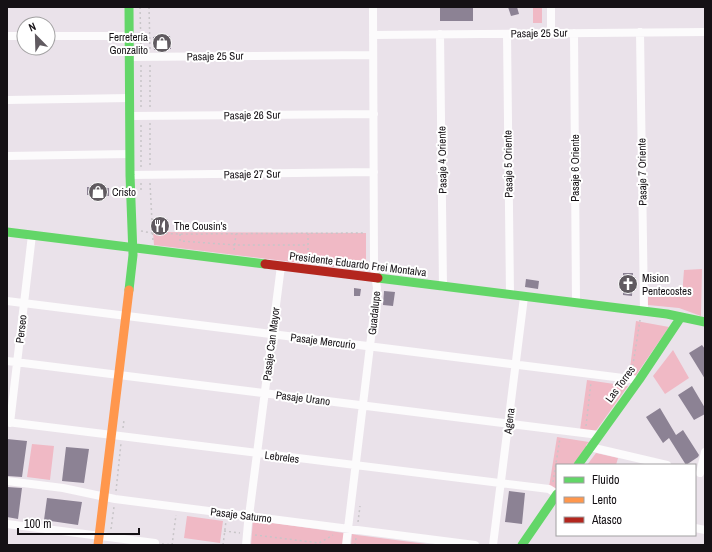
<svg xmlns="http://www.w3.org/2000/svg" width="712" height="552" viewBox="0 0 712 552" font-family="'Archivo Narrow',sans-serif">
<rect width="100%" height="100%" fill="#eae2ea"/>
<path fill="#f0b9c5" d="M533 7H542V23H533Z
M153 232 366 233V271L154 245Z
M702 269 701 316 679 308 648 305V297L682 296 684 270Z
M636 321 669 327 634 378 629 376Z
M673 350 689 378 665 394 653 376Z
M587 380 628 386 595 432 580 430Z
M557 437 589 442 573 465H557V489L549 487Z
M32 444 54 446 50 480 27 477Z
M596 453 618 458 616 465H587Z
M187 516 223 521 220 543 184 538Z
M253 520 344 533 343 545H251Z
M352 534 357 535 434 545H351Z"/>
<path fill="#8c8294" d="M440 7H473V21H440Z
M508 7H517L519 14 511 16Z
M170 36 171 49 154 50 153 37Z
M87 187 109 188V196L87 195Z
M155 220H165V231H155Z
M623 273H633L632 296 623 295Z
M526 279 539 281 538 289 525 287Z
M354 288 361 289 360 296H354Z
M384 291 395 292 393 306 383 305Z
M702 345 705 349V379L689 353Z
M692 386 705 408V414L694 420 678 395Z
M660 408 676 435 683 430 699 455 698 457 686 465 669 438 663 443 646 417Z
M7 439 27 441 22 477 7 476Z
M66 447 89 449 84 483 62 481Z
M7 487 22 488 18 519 7 517Z
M509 491 525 493 522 524 505 522Z
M47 498 82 502 78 525 44 520Z"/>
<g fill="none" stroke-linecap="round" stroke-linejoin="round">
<path stroke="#c8c5c8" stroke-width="1.5" stroke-dasharray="2 3" stroke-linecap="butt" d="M140 7 141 49
M149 7 150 49
M141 65V109
M150 65V107
M150 123V167
M141 167V123
M141 183V191
M150 183 153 241
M141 231 152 233 180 234 365 233
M180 234V241L235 245H308
M234 250 236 234
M308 260V234
M632 371 640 320
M586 426 591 382
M123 428 124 420
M553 482 560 438
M116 491 121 443
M358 522 360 506
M111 529 114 507
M224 531 240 533
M255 535 319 543 333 535
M162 544 174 545
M172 545 176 515
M223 545 226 521
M355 545 356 538"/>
<path stroke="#fcfbfc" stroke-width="8" d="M551 7V33
M640 32 644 311
M574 33 576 303
M440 34 443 287
M507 34 510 295
M373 35 705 32
M7 36H24
M48 36H129
M129 57 373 55
M7 100 130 98
M130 116 374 114
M7 156 130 154
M130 175 374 172
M7 301 639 380
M7 361 599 435
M7 422 549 489 557 494
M10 423 32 235
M590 447 667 465
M700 473 705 452
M7 481 63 488 115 499 475 545
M249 516 281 266
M7 524 155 543
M695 528 705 530
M246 545 248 523
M346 545 377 288 374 268 373 7
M493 545 524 297"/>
<path stroke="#63d668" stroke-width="9" d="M7 232 265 264
M378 278 667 314 705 322
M129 290 133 255 130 175 129 7
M578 465 639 380 681 317
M522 545 557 494"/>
<path stroke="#ff974d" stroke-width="9" d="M98 545 129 290"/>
<path stroke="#b3261e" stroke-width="9" d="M265 264 378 278"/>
</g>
<defs>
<g id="shop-disc" transform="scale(1)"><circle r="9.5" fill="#605a60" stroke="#fff"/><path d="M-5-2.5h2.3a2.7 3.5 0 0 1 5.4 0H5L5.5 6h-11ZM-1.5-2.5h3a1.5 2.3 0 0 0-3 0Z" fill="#fff"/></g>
<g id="restaurant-disc" transform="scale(1)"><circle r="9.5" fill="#605a60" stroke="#fff"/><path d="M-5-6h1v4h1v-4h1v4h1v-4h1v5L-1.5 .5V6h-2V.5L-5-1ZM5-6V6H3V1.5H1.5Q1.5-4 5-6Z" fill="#fff"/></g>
<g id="church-disc" transform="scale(1)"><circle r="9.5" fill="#605a60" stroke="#fff"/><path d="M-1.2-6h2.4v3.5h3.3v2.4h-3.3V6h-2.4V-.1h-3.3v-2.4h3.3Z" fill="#fff"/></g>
</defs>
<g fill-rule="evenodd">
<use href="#shop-disc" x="162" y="43"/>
<use href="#shop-disc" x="98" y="192"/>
<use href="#restaurant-disc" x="160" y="226"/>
<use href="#church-disc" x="628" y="284"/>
</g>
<g text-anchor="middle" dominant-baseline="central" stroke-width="4" stroke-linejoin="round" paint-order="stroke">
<g font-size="11" fill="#151115" stroke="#fff">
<text transform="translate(539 33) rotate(-1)">Pasaje 25 Sur</text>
<text transform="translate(215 56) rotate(-1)">Pasaje 25 Sur</text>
<text transform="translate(252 115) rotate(-1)">Pasaje 26 Sur</text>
<text transform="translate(442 160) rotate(-91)">Pasaje 4 Oriente</text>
<text transform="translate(508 164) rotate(-91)">Pasaje 5 Oriente</text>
<text transform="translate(575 168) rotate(-90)">Pasaje 6 Oriente</text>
<text transform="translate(642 172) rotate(-91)">Pasaje 7 Oriente</text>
<text transform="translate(252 174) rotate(-1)">Pasaje 27 Sur</text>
<text transform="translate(358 264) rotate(7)">Presidente Eduardo Frei Montalva</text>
<text transform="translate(374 313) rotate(-84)">Guadalupe</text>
<text transform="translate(21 329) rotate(-83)">Perseo</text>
<text transform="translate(323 341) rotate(7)">Pasaje Mercurio</text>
<text transform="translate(271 344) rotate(-83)">Pasaje Can Mayor</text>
<text transform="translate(620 384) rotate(-54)">Las Torres</text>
<text transform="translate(303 398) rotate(7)">Pasaje Urano</text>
<text transform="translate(509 421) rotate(-83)">Agena</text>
<text transform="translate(282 457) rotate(7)">Lebreles</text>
<text transform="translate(241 515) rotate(7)">Pasaje Saturno</text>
</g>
<g font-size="11" fill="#151115" stroke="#fff" text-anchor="start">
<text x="148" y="37" text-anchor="end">Ferretería<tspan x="148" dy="13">Gonzalito</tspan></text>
<text x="112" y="192">Cristo</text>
<text x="174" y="226">The Cousin's</text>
<text x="642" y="278">Mision<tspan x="642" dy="13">Pentecostes</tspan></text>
</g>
</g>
<rect width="712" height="552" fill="none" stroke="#151115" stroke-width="16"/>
<rect x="556" y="464" width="140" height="72" fill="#ffffff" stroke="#a1a0a1"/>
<rect x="564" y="477" width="20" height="6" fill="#63d668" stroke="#a1a0a1"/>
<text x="592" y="484" font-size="12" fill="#151115">Fluido</text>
<rect x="564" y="497" width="20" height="6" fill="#ff974d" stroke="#a1a0a1"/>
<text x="592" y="504" font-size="12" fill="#151115">Lento</text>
<rect x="564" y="517" width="20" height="6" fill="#b3261e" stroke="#a1a0a1"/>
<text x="592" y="524" font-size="12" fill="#151115">Atasco</text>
<g transform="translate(36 36) rotate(337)"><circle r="19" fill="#ffffff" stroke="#a1a0a1"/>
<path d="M0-3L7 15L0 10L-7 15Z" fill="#605a60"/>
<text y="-6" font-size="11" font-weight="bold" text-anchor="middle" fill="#151115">N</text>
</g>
<path d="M18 528v6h121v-6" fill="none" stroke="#151115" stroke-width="2"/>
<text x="24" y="528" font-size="12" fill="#151115" stroke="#ffffff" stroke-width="3" paint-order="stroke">100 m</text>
</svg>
